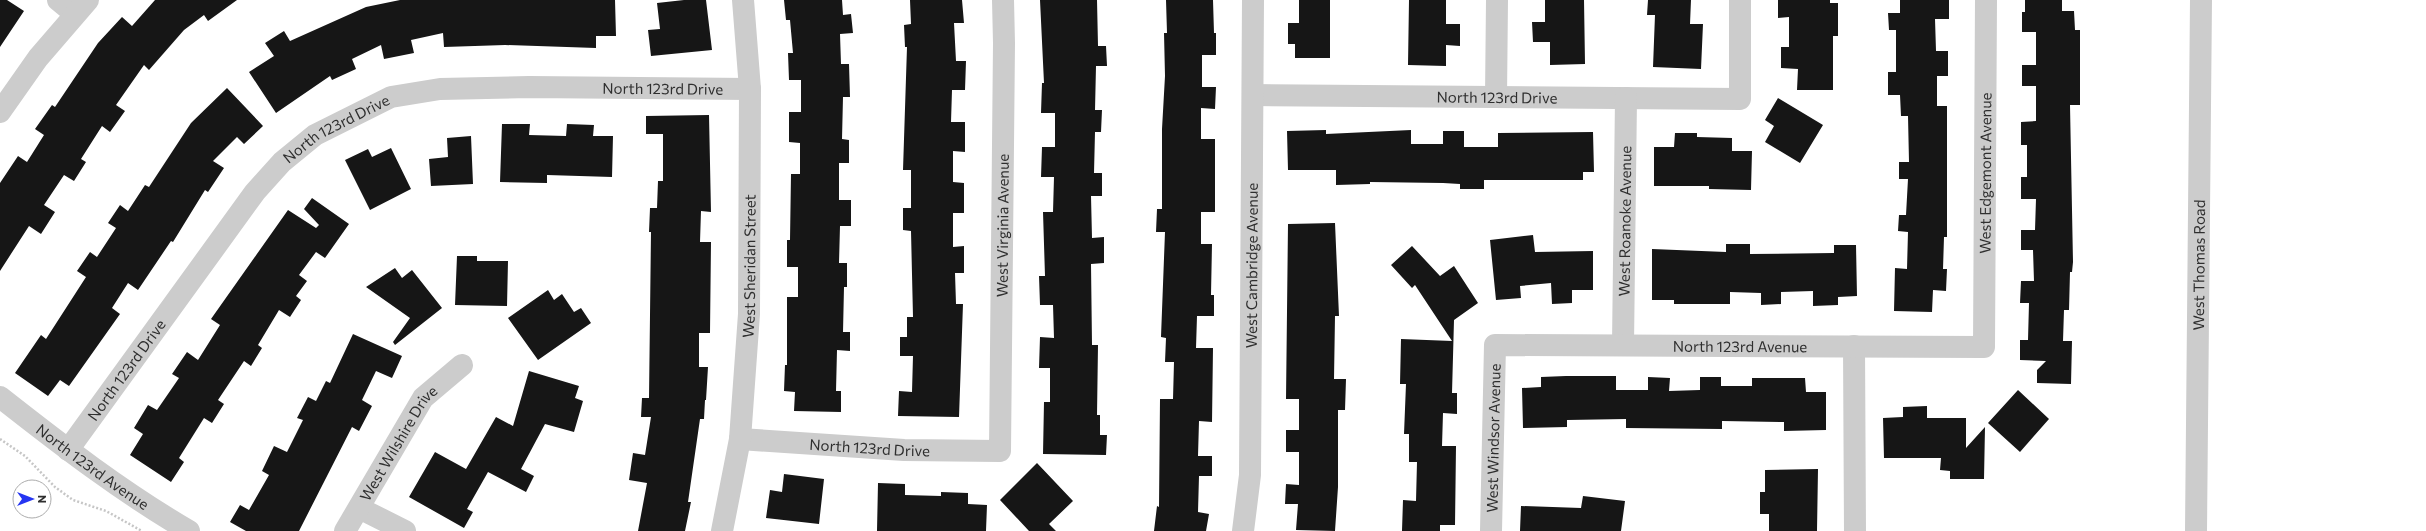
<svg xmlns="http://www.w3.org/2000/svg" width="2426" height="531" viewBox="0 0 2426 531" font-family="Commissioner,sans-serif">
<rect width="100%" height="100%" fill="#fff"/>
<path fill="#161616" d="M0 0H7L24 11 0 47Z
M155 0H237L208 21 204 15 184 30 149 70 144 65 116 105 125 111 110 132 102 126 81 159 86 162 74 181 64 175 44 205 55 212 41 234 29 226 0 271V183L18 156 27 162 44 135 35 129 52 105 55 107 98 43 122 17 132 26Z
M400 0H615L616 36H596V48L505 45 444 47 443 33 411 40 414 53 384 59 381 45 352 59 356 69 332 80 330 76 276 113 249 72 274 56 265 43 284 31 290 41 366 7Z
M684 0H706L712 50 651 56 648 30 660 29 657 3Z
M784 0H842L843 15 851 14 853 33 840 34 841 64H849L850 97H843L842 139 849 140V163H839V200H851V226H840L839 263H847V287H844L843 332H850V351L837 350 836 391H841V412L794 411 795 392 784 391 785 365H787V297H798V267H787V240H790L791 174H800V143L789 142V112H801V80H789L788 53H793L790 20H786Z
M910 0H962L964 23H954L956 61H966L965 90H952L951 122H965V152L953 151V182L964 183V213H953V247L964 246V273H955L956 304H963L959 417 898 416 899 391 912 392 913 356H900V337H907V317H913L911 231 903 230V208H911V170H903L907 47H905L904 25 911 24Z
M1040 0H1097L1098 46H1106L1107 66H1096L1095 110H1102L1101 132H1095L1094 173H1102V196H1091L1092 238 1104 237V263L1091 264 1092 345H1098L1097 415H1100V435H1107L1106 455 1043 454 1044 402H1050V368H1039L1040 337 1054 338 1053 305H1040L1039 276H1045L1043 212H1053L1054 177H1041L1042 147H1055V113H1041L1042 83H1044Z
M1166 0H1213L1214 33H1216V55H1202V87H1216L1215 109 1201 108V139H1215V212H1201V244H1212L1211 295H1214V316H1197L1196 348H1213L1212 422 1199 421 1198 456H1212V476H1199L1198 512 1209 514 1206 531H1154L1157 506 1159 507 1160 399H1173L1174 362H1165L1166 338 1161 337 1165 232H1156L1157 209H1162V129L1165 76 1164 33H1167Z
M1299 0H1330V58H1295V44H1288V23H1299Z
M1409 0H1446V24H1460V46L1446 45V66L1408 65Z
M1545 0H1584L1585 64 1550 65V42H1533L1532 22H1545Z
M1648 0H1691L1690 24H1703L1701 69 1653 67 1655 15H1647Z
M1778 0H1830V3H1838V36H1833V90H1797L1798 69 1781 68V47H1789V17L1778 18Z
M1900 0H1949V19H1935L1936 51H1948V76H1937V106H1947V237H1944L1943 269H1947L1946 291 1933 290 1932 312 1894 311 1895 268 1907 269 1908 232 1898 231 1899 215H1906L1908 179H1899V162H1909L1908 116H1901L1900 95H1888V72H1896V30H1889L1888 13H1900Z
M2025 0H2062V11H2074L2075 30H2080V105H2070L2073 262 2072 272H2070L2069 310H2064L2063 341H2072L2071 384 2037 383V370L2046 361 2020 360V340H2028L2029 303H2020L2021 281H2034L2033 250H2021V230H2035L2036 199H2021V177H2027V145H2021V122L2036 121V86H2022V65H2036V32H2022V12H2025Z
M227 88 263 126 244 144 237 137 213 161 224 168 208 192 205 190 173 242 171 241 138 290 128 283 112 308 120 314 69 386 60 380 48 396 15 373 41 335 46 339 86 277 77 271 90 252 97 257 116 228 108 223 120 205 128 211 145 185 149 187 191 123Z
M1778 98 1823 125 1800 163 1765 142 1774 126 1765 120Z
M709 115 711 212 701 211 700 242H711L710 333H699V367H708L706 400H705L704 419H700L688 502H691L685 531H638L647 483 629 480 633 453 645 455 651 417H641L642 398H649L651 232H649L650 208H657L658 181H663V134H646V116Z
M502 124H530L529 135 566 136 567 124 594 125 593 136H613L612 177 547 175V183L500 182Z
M1326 130V134L1411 130V144H1443V131H1464V147H1498V133L1593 132 1594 172H1583V180H1484V189H1460V184L1443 183 1370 182V184L1336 185V170H1288L1287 131Z
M1675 133H1697V137L1732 138V151H1752L1751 190 1709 189V186H1654V147H1674Z
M471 136 473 184 431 186 429 159 448 157 447 138Z
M391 148 411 189 370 210 345 160 368 149 372 157Z
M312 198 349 224 325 258 316 252 299 275 307 281 296 296 301 300 290 317 279 310 258 345 262 348 251 366 244 361 218 400 224 404 212 423 204 418 179 458 184 462 171 482 130 455 143 434 134 428 148 405 157 410 179 378 172 374 187 352 198 360 220 325 211 319 288 210 316 228 319 225 304 209Z
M1335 223 1339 316H1335L1334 379H1346L1345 410H1338V487L1335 531 1296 530 1298 504H1285L1286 484 1299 485V452H1286V430H1299V399H1286L1288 224Z
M1533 235 1535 252 1593 251V290H1572V303L1552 304 1551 283 1520 286 1521 298 1496 300 1490 240Z
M1726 244H1750V254L1834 253V245H1856L1857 296 1838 297V305L1813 306V291L1781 292V304L1761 305V293L1730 292V304H1674V300H1652V249L1726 252Z
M1412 246 1440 276 1454 266 1478 303 1454 320 1452 393H1457V414L1443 413 1442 446H1456L1455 525H1440V531H1402L1403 500 1416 501 1417 462H1409V434H1404L1406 384H1400L1401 339 1452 341 1415 285 1412 288 1391 265Z
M457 256H477V261H508L507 306 455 305Z
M395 268 402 278 412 270 442 308 395 345 393 342 410 318 366 287Z
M548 290 554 300 562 294 574 312 581 308 591 323 538 360 508 318Z
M353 334 402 356 392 378 376 371 362 400 372 406 359 431 352 427 299 531H246L230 522 240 505 249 510 269 475 262 471 274 446 287 452 303 420 297 418 308 397 316 401 326 381 330 383Z
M529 371 579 386 575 398 583 401 574 432 545 424 521 469 534 476 526 492 488 472 467 509 473 512 464 528 409 497 435 452 466 469 496 417 513 426Z
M1566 376H1616V390H1648V377L1670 378 1669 391 1700 390V377H1721V386H1752V378H1805L1806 392H1826V430L1784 431V422L1722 421V429L1626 428V419L1567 420V427L1523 428 1522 388 1541 387V377Z
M2018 390 2049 419 2020 452 1988 423Z
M1927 406V418H1966V448L1985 427 1984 479H1950V471L1940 470 1941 458H1884L1883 418 1903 417V407Z
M1037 463 1073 501 1049 524 1056 531H1029L1000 500Z
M1818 469 1817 531H1769V514H1760V492H1765V470Z
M784 474 824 479 819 524 766 518 770 490 782 492Z
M878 483 905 484V495L941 496V492L968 493V504L987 505 986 531H877Z
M1583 496 1625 501 1621 531H1520L1521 506 1581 508Z"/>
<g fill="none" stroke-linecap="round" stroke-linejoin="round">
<path stroke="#c6c6c6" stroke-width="2.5" stroke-dasharray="2 2" stroke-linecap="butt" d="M0 439 25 456 55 487 73 500 106 511 142 531"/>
<g stroke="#ccc" stroke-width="22">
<path d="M58 0 75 14"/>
<path id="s1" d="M1254 95 1740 99V0"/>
<path d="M1496 97 1497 0"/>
<path d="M0 112 38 58 88 0"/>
<path id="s2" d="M1623 345 1626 98"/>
<path d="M1854 346 1855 531"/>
<path id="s3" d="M0 397C61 445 122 492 189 531"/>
<path id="s4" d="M740 439 904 450 1000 451 1004 43 1003 0"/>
<path id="s5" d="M68 450 255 192 282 162 315 135 391 97 440 89 529 87 750 89"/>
<path d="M359 508 405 531"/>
<path id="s6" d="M345 531 423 398 462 365"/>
<path id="s7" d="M722 531 740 439 749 314 750 89 743 0"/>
<path id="s8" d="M1243 531 1250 475 1253 0"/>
<path id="s9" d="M1491 531 1495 345 1984 347 1986 0"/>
<path id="s10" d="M2196 531 2201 0"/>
</g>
</g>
<g text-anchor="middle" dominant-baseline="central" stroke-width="4" stroke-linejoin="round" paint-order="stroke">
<g font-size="15" fill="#2f2f2f" stroke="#fff">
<text stroke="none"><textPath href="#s5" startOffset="759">North 123rd Drive</textPath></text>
<text stroke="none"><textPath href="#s1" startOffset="243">North 123rd Drive</textPath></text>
<text stroke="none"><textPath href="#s5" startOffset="423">North 123rd Drive</textPath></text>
<text stroke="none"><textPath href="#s9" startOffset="849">West Edgemont Avenue</textPath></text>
<text stroke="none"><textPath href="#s2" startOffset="124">West Roanoke Avenue</textPath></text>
<text stroke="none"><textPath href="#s4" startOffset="486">West Virginia Avenue</textPath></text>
<text stroke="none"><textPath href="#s7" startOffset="267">West Sheridan Street</textPath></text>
<text stroke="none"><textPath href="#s8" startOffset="266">West Cambridge Avenue</textPath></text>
<text stroke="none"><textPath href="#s10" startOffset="266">West Thomas Road</textPath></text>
<text stroke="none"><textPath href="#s9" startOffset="431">North 123rd Avenue</textPath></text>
<text stroke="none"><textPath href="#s5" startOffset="99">North 123rd Drive</textPath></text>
<text stroke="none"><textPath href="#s9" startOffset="93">West Windsor Avenue</textPath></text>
<text stroke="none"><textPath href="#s6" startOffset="103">West Wilshire Drive</textPath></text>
<text stroke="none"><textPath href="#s4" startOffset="130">North 123rd Drive</textPath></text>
<text stroke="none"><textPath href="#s3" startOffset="116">North 123rd Avenue</textPath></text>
</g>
</g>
<g transform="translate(32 499) rotate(90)"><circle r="19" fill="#ffffff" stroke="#acacac"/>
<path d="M0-3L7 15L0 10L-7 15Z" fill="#2535f2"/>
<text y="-6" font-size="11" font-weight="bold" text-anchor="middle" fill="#2f2f2f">N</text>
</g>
</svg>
